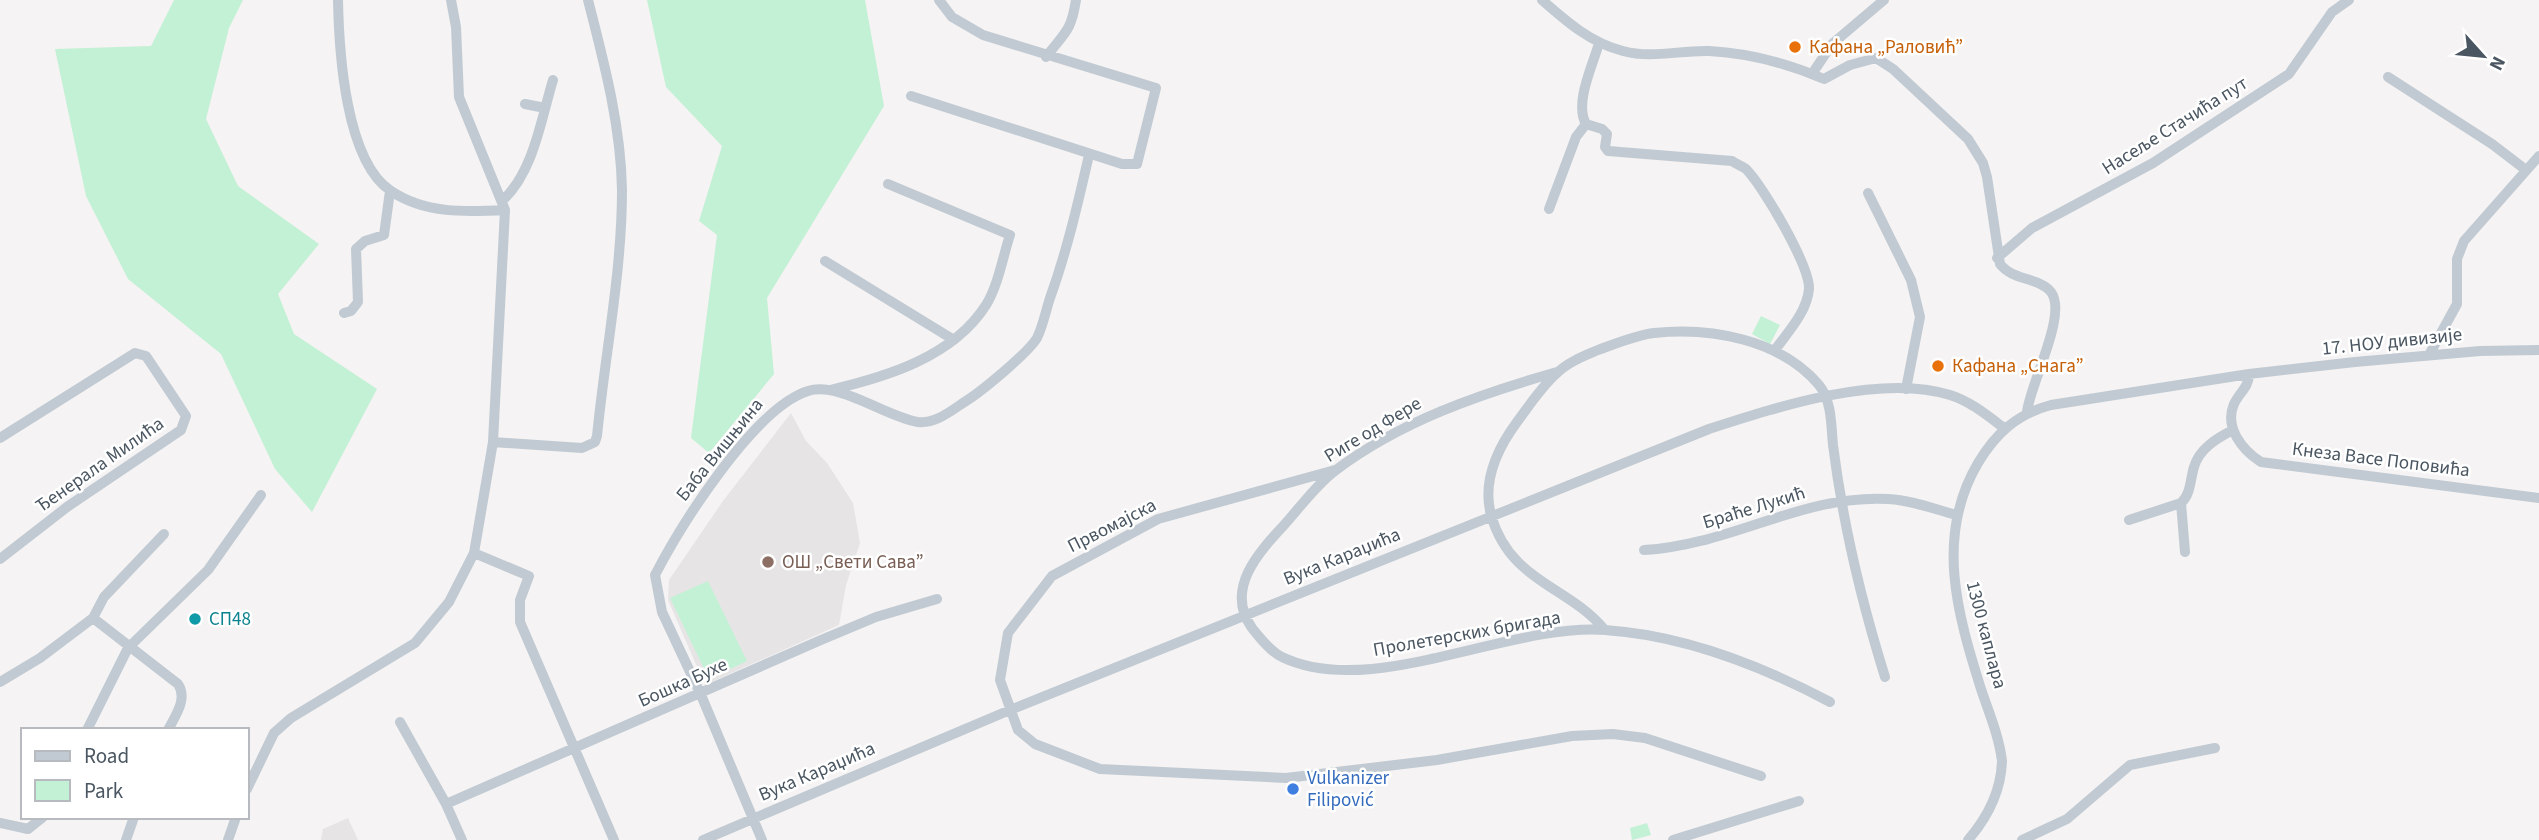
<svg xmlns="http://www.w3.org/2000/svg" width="2539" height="840" viewBox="0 0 2539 840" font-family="'Source Sans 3',sans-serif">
<rect width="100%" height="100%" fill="#f5f3f3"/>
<path fill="#e6e4e5" d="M791 413 806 441 827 463 853 503 860 543 846 585 839 625 705 685 668 600 669 580 723 501Z
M348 818 358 840H321L323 829Z"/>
<path fill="#c3f1d5" d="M174 0H243L229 28 206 119 238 186 319 244 278 294 294 334 377 389 312 512 275 469 221 354 128 279 86 196 55 49 151 46Z
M647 0H865L884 106 767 298 774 374 709 453 691 438 717 235 699 221 722 146 666 87Z
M1761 316 1780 325 1770 344 1752 334Z
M708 581 747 661 709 679 670 598Z
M1647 823 1651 835 1632 840 1630 828Z"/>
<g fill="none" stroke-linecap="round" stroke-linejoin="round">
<path stroke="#c1cad2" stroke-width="10" d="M338 0C339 50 345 161 391 191 425 214 466 212 505 210
M1542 0C1567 22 1591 43 1623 51 1652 59 1680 50 1709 51 1748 53 1789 64 1824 79L1850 65 1876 58 1893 69 1968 139 1983 163 1987 177 2000 264C2013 281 2039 277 2051 292 2068 314 2030 384 2027 412
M1599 43C1593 65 1574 103 1586 124L1602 129 1607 134 1605 147 1608 151 1732 161C1736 164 1742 166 1746 169 1763 186 1810 266 1809 289 1807 312 1788 332 1775 350
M1046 57C1065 32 1071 32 1076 0
M1812 74 1832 44 1884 0
M2388 77 2492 144 2526 170
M911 96 1122 164H1137L1156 88 983 35 952 17 939 0
M525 104 545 108
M1868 193 1911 280 1920 317 1906 389
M503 200C534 171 541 119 553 80
M1549 209 1576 137 1586 124
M1997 258 2032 228 2153 163 2289 74 2332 12 2349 0
M825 261 954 340
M344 313 351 311 358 302 356 249 365 241 384 235 390 191
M2429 355 2457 304V259L2464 241 2539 156
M1557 372C1480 394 1401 421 1336 470 1317 484 1301 506 1285 524 1259 552 1224 589 1252 628 1260 638 1271 652 1282 657 1371 700 1508 623 1605 630 1682 635 1762 666 1830 702
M2249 374C2249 387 2239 393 2234 404 2224 427 2242 450 2261 462L2539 498
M830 390C886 377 953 357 986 305 998 286 1003 256 1010 235L888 184
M0 438 135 353 146 356 186 416 181 430 67 507 0 559
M493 442 582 448 595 442 597 436C605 354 622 272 622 190 621 126 604 62 588 0
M1335 470 1158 519 1052 576 1008 633 1000 680 1018 730 1035 744 1100 769 1286 778 1437 760 1572 736 1613 734 1645 738 1761 776
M2129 520 2181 503
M164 534 104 597 93 618 178 684C188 699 175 716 168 730
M1644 550C1728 546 1803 494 1888 499 1911 500 1934 509 1956 515
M2185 552 2181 503C2191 494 2190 480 2194 467 2199 449 2217 438 2233 430
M474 553 529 576 520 600V622L614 840
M1604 629C1567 585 1510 582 1491 515 1482 481 1497 449 1517 422 1529 406 1541 387 1557 373 1568 362 1584 356 1598 350 1615 344 1636 335 1654 333 1710 327 1780 339 1819 385 1832 401 1831 425 1833 445 1843 525 1861 600 1885 677
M0 682 40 658 93 618
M400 722 446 804 462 840
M87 730 128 648 208 570 261 495
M247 789 274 733 291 718 415 643 449 602 474 553 493 442 505 210 459 97 456 27 451 0
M446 804 821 640 876 617 937 599
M0 823 28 829 43 817
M126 840 134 817
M228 840 236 817
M703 840 1010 710 1709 429C1777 407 1880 373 1950 395 1970 401 1988 416 2004 428
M762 840 701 695 662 612 655 575C681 525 754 408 808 391 839 381 886 417 918 422 936 424 952 410 966 401 982 391 1028 353 1037 338 1043 326 1046 310 1050 298 1067 251 1078 203 1089 155
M1673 840 1799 801
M1968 840C1988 817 2001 792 2002 761 1999 736 1989 713 1981 689 1957 613 1935 536 1978 463 1996 433 2017 414 2051 405L2249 374 2355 362 2480 351 2539 350
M2022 840 2067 819 2130 765 2215 748"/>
</g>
<g fill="#e8710a" stroke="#fff" stroke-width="2.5">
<circle cx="1795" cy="47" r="7"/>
<circle cx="1938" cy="366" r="7"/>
</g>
<circle fill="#8d6e63" stroke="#fff" stroke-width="2.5" cx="768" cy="562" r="7"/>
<circle fill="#0f9aa8" stroke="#fff" stroke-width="2.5" cx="195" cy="619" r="7"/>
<circle fill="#3f7fe0" stroke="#fff" stroke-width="2.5" cx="1293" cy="789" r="7"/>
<g text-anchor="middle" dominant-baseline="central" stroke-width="5" stroke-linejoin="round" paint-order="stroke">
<g font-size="19" fill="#c56008" stroke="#fff" text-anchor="start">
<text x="1809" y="47">Кафана „Раловић”</text>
<text x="1952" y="366">Кафана „Снага”</text>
</g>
<g font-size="19" fill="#4a5661" stroke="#fff">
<text transform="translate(2175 126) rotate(-32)">Насеље Стачића пут</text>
<text transform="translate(2392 342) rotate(-6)">17. НОУ дивизије</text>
<text transform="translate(1373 430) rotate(-31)">Риге од Фере</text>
<text transform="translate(720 450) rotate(-51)">Баба Вишњина</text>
<text transform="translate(2381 460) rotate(7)">Кнеза Васе Поповића</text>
<text transform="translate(100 465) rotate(-35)">Ђенерала Милића</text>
<text transform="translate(1754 508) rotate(-17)">Браће Лукић</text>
<text transform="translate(1112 526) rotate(-27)">Првомајска</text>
<text transform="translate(1342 557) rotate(-22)">Вука Караџића</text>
<text transform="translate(1467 634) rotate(-10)">Пролетерских бригада</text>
<text transform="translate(1986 635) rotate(75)">1300 каплара</text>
<text transform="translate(683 683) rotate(-24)">Бошка Бухе</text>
<text transform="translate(817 772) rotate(-23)">Вука Караџића</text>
</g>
<g font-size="19" fill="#785e54" stroke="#fff" text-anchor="start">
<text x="782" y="562">ОШ „Свети Сава”</text>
</g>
<g font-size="19" fill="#0d838f" stroke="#fff" text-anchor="start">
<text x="209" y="619">СП48</text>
</g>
<g font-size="19" fill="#366cbe" stroke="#fff" text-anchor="start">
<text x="1307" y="778">Vulkanizer<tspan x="1307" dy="22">Filipović</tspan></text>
</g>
</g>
<rect x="21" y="728" width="228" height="91" fill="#ffffff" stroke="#b7bbc0" stroke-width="2"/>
<rect x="35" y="751" width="35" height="10" fill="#c1cad2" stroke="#b7bbc0" stroke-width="2"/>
<text x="84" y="763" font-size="21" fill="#4a5661">Road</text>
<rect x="35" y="780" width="35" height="21" fill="#c3f1d5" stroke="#b7bbc0" stroke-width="2"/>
<text x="84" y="798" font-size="21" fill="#4a5661">Park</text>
<g transform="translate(2483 56) rotate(117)" stroke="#ffffff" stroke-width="5" paint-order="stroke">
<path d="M0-5L12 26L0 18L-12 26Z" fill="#4a5661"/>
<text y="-10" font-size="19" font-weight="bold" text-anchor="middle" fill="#4a5661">N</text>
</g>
</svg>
